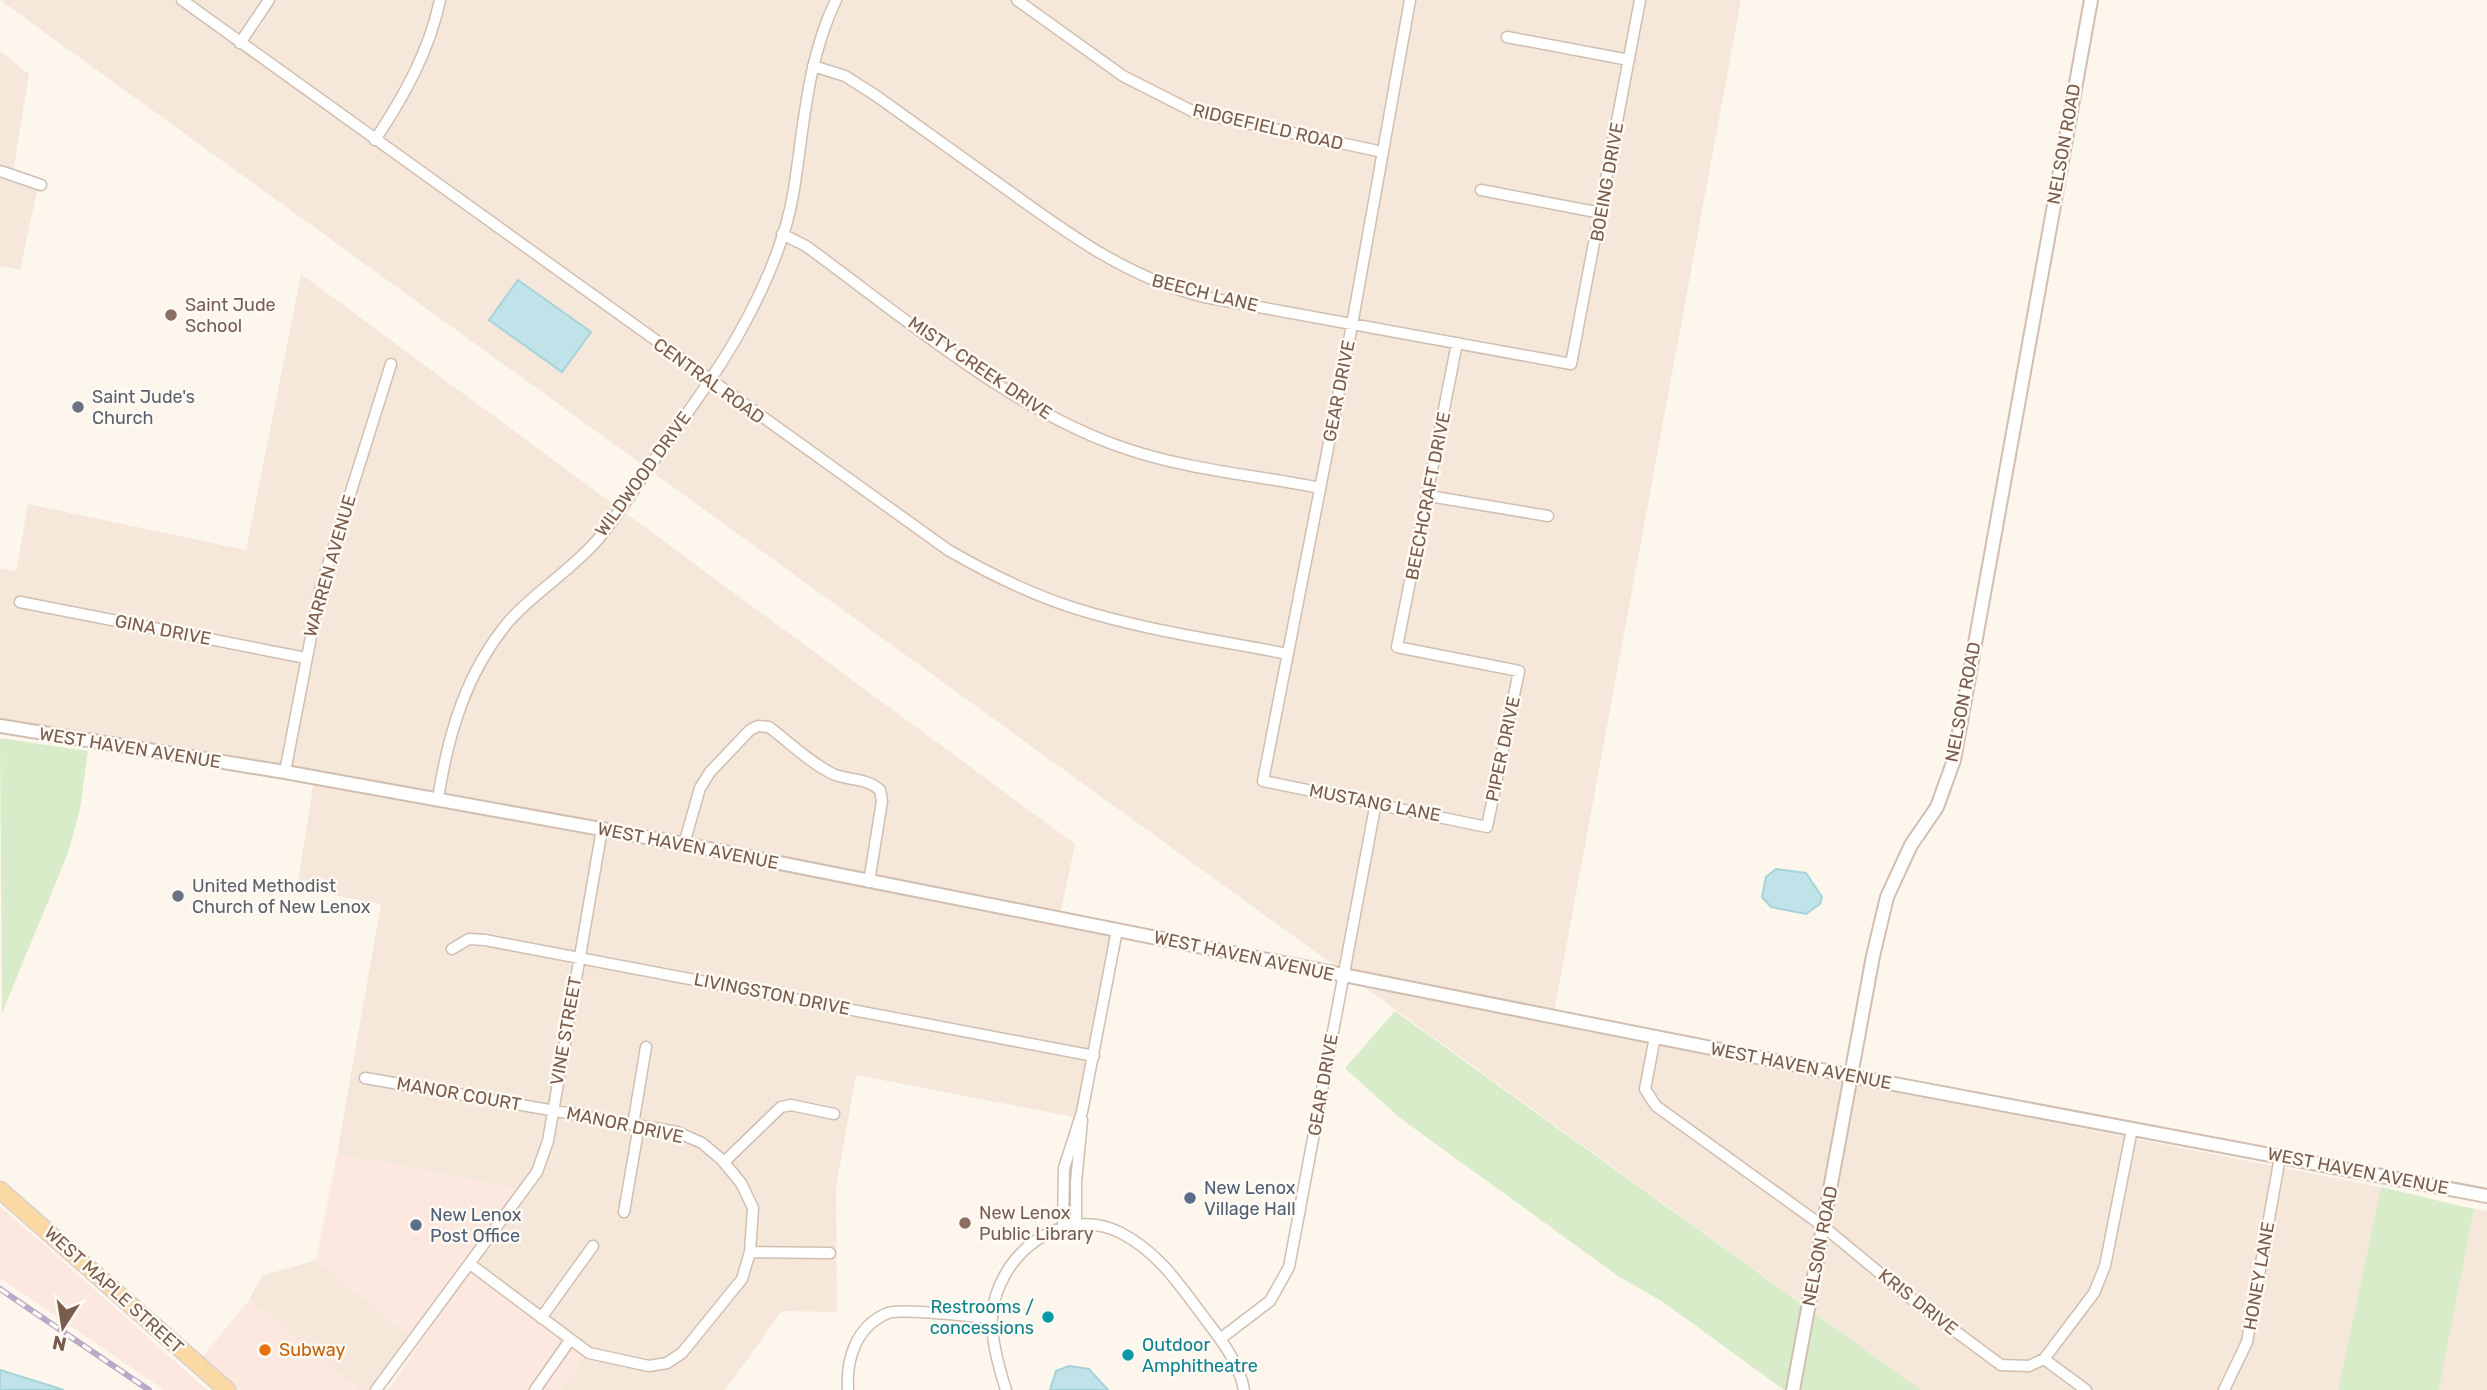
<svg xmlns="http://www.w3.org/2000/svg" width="2487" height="1390" viewBox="0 0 2487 1390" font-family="Rubik,sans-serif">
<rect width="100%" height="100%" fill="#fdf6ec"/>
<path fill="#f5e8da" d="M0 0H1741L1552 1024 2381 1187 2338 1390H1921Z
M0 51 29 74 12 179 38 187 20 270 0 266Z
M301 274 1075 844 1060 916 0 723V568L16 571 28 504 246 550Z
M314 780 600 831 545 1141 534 1172 522 1190 337 1154 381 904 297 888Z
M605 833 1113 933 1080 1106 1074 1117 856 1075 836 1188 837 1312 782 1311 725 1390H561L589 1349 474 1263 540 1172Z
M2474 1209 2487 1211V1390H2439Z
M316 1260 412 1337 373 1390H360L249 1300 262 1276Z"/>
<path fill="#fde8e0" d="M337 1154 522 1190 412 1337 316 1260Z
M0 1206 65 1263 207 1390H164L0 1278Z
M474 1263 590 1348 561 1390H388Z
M249 1300 360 1390H231L198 1362Z"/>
<path fill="#d8ecc9" d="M0 738 88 751 80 809 68 853 2 1013Z
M1395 1011 1921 1390H1784L1663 1302 1618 1276 1400 1118 1345 1068Z
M2381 1187 2474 1209 2439 1390H2338Z"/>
<path fill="#bfe3e8" stroke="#a5d3da" stroke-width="2" d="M518 280 591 332 562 372 489 320Z
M1776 869 1806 873 1822 897 1820 904 1806 914 1771 907 1762 897 1766 877Z
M1069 1366 1089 1369 1108 1390H1050L1056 1371Z
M0 1370 64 1390H0Z"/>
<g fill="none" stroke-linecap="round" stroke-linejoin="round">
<g stroke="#d1beb0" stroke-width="13">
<path id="minor" d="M182 0 948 550C988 573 1030 594 1074 608 1143 630 1217 640 1288 654
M1017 0 1123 76 1194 112 1383 152
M1410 0 1352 325 1263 781 1487 827 1519 671 1397 647 1457 343
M1507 37 1629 60
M240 43 269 0
M813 66 845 76 875 95C920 127 964 159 1009 191 1071 236 1129 278 1204 297L1571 364 1640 0
M375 140C404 96 429 52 440 0
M0 171 41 185
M1481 190 1601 213
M782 234 806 246C902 316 1014 412 1127 449 1189 470 1256 475 1320 488
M1429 496 1548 516
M20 602 306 658
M285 772 320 590 391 364
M438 799C448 734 466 672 510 620 535 592 573 569 599 538 619 514 636 486 654 460 684 417 717 374 742 328 764 288 785 240 793 195 804 129 806 62 836 0
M684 844 700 788 710 772 750 730 758 726 769 727C789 742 810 763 833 774 849 781 865 777 880 790L882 801 869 882
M452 949 469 939 485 940 1094 1056
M1655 1037 1645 1089 1656 1106 1824 1227 1905 1294 2001 1365 2029 1366 2044 1359 2094 1293 2105 1266 2132 1129
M365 1078 677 1132 702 1143 722 1160 741 1183 753 1208 750 1252 742 1279 682 1353 667 1363 649 1366 589 1353 470 1264
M633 1125 646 1047
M724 1162 781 1107 791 1105 834 1114
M624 1212 639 1125
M1063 1226 1064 1168 1082 1112 1117 930
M1076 1226V1182L1082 1120
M750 1252 830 1253
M541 1318 593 1246
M1220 1339 1270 1301 1289 1267 1376 802
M2044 1359 2086 1390
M376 1390 537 1172 548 1141 602 829
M535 1390 570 1340
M848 1390C846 1359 856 1326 888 1313 903 1308 972 1317 992 1318
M1006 1390C999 1368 991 1340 992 1317 996 1256 1061 1203 1121 1233 1156 1251 1177 1281 1200 1312 1217 1335 1239 1360 1244 1390
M2224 1390 2247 1342 2280 1157"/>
</g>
<g stroke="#d1beb0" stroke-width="16">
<path id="tertiary" d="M0 726 285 772 684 844 1852 1076 2487 1196
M1793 1390 1873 956 1887 897 1911 845 1937 807 1954 760 2091 0"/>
</g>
<g stroke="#dad1cd" stroke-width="19">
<path id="primary" d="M0 1190 227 1390"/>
</g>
<use href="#minor" stroke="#fff" stroke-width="10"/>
<use href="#tertiary" stroke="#fff" stroke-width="12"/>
<use href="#primary" stroke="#fbd9a5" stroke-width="16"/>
<g stroke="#b9a8c9" stroke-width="6">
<path id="rail" d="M0 1289 149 1390"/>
</g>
<use href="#rail" stroke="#fffaf3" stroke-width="3.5" stroke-dasharray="10" stroke-linecap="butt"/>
</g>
<g fill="#8d6e63" stroke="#fffaf3" stroke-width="2.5">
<circle cx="171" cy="315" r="7"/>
<circle cx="965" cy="1223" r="7"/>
</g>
<g fill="#6b7280" stroke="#fffaf3" stroke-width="2.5">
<circle cx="78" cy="407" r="7"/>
<circle cx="178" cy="896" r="7"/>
</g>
<g fill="#5c6f8a" stroke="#fffaf3" stroke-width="2.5">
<circle cx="1190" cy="1198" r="7"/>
<circle cx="416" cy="1225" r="7"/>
</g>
<g fill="#0f9aa8" stroke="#fffaf3" stroke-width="2.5">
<circle cx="1048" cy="1317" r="7"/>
<circle cx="1128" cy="1355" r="7"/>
</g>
<circle fill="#e8710a" stroke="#fffaf3" stroke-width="2.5" cx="265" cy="1350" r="7"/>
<g text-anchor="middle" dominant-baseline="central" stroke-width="5" stroke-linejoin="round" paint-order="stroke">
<g font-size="18" fill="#7a5c4d" stroke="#fffaf3">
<text transform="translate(1268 127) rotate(13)">RIDGEFIELD ROAD</text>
<text transform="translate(2064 144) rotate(-80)">NELSON ROAD</text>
<text transform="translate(1607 182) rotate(-80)">BOEING DRIVE</text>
<text transform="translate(1205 293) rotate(14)">BEECH LANE</text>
<text transform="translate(980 368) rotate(34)">MISTY CREEK DRIVE</text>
<text transform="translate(709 381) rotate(36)">CENTRAL ROAD</text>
<text transform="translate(1339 391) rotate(-79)">GEAR DRIVE</text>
<text transform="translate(643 474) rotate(-54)">WILDWOOD DRIVE</text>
<text transform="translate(1428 496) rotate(-79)">BEECHCRAFT DRIVE</text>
<text transform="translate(330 566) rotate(-74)">WARREN AVENUE</text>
<text transform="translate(163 630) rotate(11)">GINA DRIVE</text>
<text transform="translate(1963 702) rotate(-79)">NELSON ROAD</text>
<text transform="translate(130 748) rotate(9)">WEST HAVEN AVENUE</text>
<text transform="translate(1503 749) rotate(-78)">PIPER DRIVE</text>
<text transform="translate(1375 803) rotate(11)">MUSTANG LANE</text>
<text transform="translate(688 846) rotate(11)">WEST HAVEN AVENUE</text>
<text transform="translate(1244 956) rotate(12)">WEST HAVEN AVENUE</text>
<text transform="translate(772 994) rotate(11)">LIVINGSTON DRIVE</text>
<text transform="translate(566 1031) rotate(-80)">VINE STREET</text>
<text transform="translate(1801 1066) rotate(11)">WEST HAVEN AVENUE</text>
<text transform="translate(1323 1085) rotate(-80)">GEAR DRIVE</text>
<text transform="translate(459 1094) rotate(10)">MANOR COURT</text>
<text transform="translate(625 1125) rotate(12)">MANOR DRIVE</text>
<text transform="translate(2358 1171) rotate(11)">WEST HAVEN AVENUE</text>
<text transform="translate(1820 1246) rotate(-79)">NELSON ROAD</text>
<text transform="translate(2259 1276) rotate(-80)">HONEY LANE</text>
<text transform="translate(114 1290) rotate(42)">WEST MAPLE STREET</text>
<text transform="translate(1918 1302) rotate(38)">KRIS DRIVE</text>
</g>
<g font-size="18" fill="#785e54" stroke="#fffaf3" text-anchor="start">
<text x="185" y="305">Saint Jude<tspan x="185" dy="21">School</tspan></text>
<text x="979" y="1213">New Lenox<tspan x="979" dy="21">Public Library</tspan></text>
</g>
<g font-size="18" fill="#5b616d" stroke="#fffaf3" text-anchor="start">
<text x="92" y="397">Saint Jude's<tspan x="92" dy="21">Church</tspan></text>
<text x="192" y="886">United Methodist<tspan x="192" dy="21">Church of New Lenox</tspan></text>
</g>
<g font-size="18" fill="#4e5e75" stroke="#fffaf3" text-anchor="start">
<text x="1204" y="1188">New Lenox<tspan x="1204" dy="21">Village Hall</tspan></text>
<text x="430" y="1215">New Lenox<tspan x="430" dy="21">Post Office</tspan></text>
</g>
<g font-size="18" fill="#0d838f" stroke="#fffaf3" text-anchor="end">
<text x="1034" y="1307">Restrooms /<tspan x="1034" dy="21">concessions</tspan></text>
<text x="1142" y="1345" text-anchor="start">Outdoor<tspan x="1142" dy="21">Amphitheatre</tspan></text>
</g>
<g font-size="18" fill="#c56008" stroke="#fffaf3" text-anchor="start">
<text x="279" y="1350">Subway</text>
</g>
</g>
<g transform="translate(63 1327) rotate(192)" stroke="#fffaf3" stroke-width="5" paint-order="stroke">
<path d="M0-5L12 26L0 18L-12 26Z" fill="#7a5c4d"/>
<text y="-10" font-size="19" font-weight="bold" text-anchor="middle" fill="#7a5c4d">N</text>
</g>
</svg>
